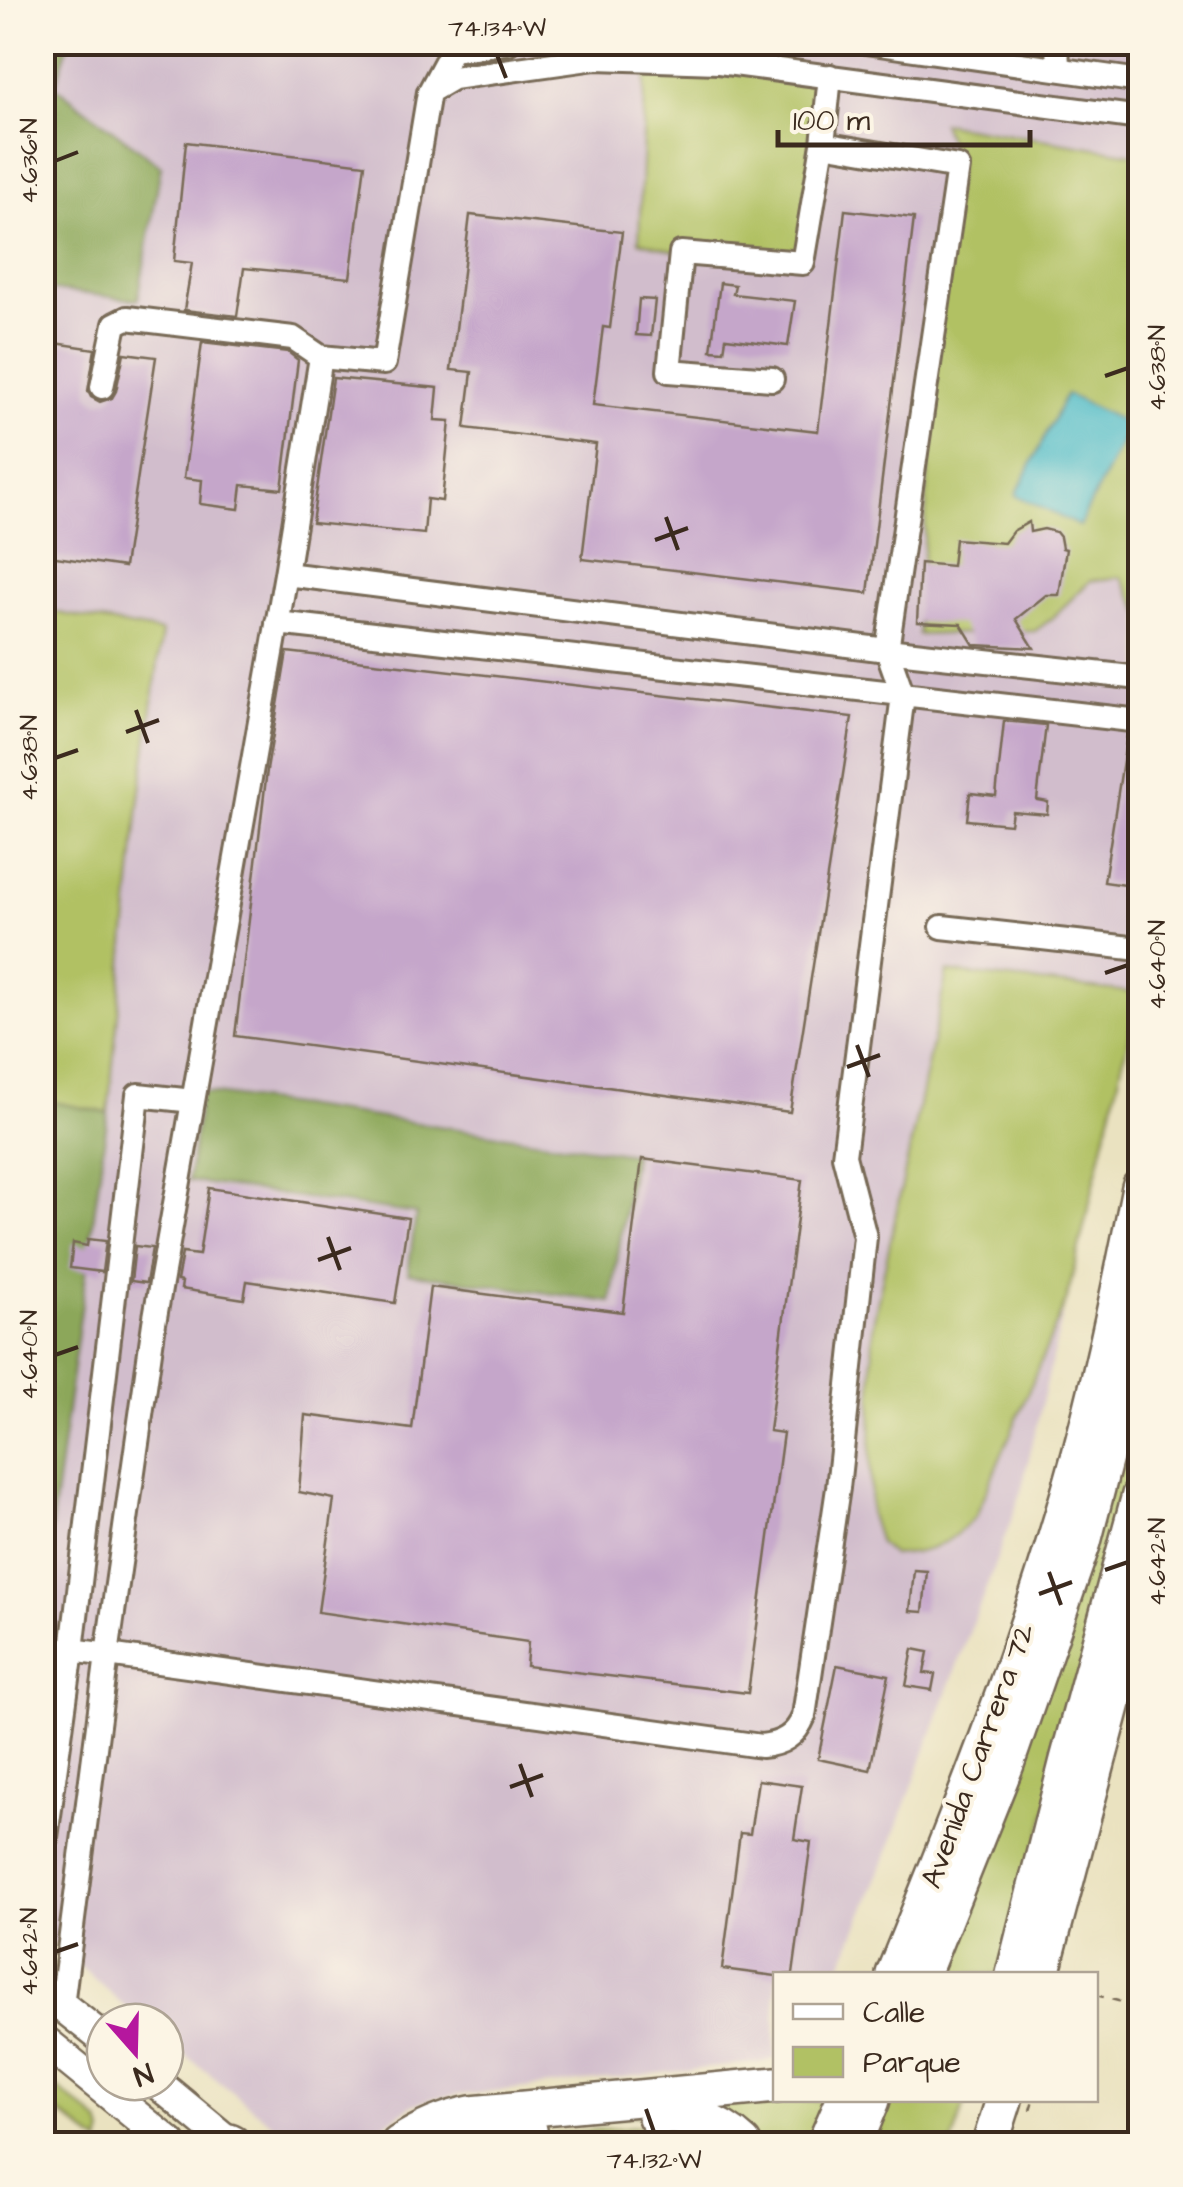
<svg xmlns="http://www.w3.org/2000/svg" width="1183" height="2187" viewBox="0 0 1183 2187" font-family="'Architects Daughter',sans-serif">
<rect width="100%" height="100%" fill="#fcf5e5"/>
<filter id="ink" filterUnits="userSpaceOnUse"><feTurbulence type="fractalNoise" baseFrequency=".01" numOctaves="2"/><feDisplacementMap in="SourceGraphic" scale="20" xChannelSelector="R" yChannelSelector="G"/><feConvolveMatrix kernelMatrix="1 2 1 2 8 2 1 2 1" color-interpolation-filters="sRGB"/></filter>
<filter id="wash" filterUnits="userSpaceOnUse"><feTurbulence type="fractalNoise" baseFrequency=".0048" numOctaves="4" result="noise"/><feDisplacementMap in="SourceGraphic" scale="40" xChannelSelector="R" yChannelSelector="G"/><feGaussianBlur stdDeviation="2.25" result="paint"/><feColorMatrix in="noise" values="0 0 0 0 0 0 0 0 0 0 0 0 0 0 0 0 0 1.4 0 .05"/><feComposite in="paint" operator="in"/></filter>
<g filter="url(#wash)">
<rect width="100%" height="100%" fill="#eae2c0"/>
<path fill="#d1bdcc" d="M43 43H1140V987L1020 1496 885 1860 838 1974H776L775 2059 765 2062 433 2098 413 2105 380 2127 352 2140 320 2143 288 2136 165 2039V2022H143L43 1934Z"/>
<path fill="#b1c164" stroke="#767641" stroke-width="2.5" d="M646 60 830 76 803 263 681 253 639 241Z
M942 123 1140 155V611L1121 577 1090 581 1050 620 1035 631 918 635 940 289 958 167Z
M42 610 162 632 139 805 108 1113 43 1100Z
M947 972 1139 993 1067 1299 976 1516C948 1545 932 1553 892 1555L879 1543 870 1515 873 1323Z
M1140 1364V1464L1003 1974H930Z
M42 2076 100 2122 103 2133 100 2144 43 2100Z
M776 2100H833L815 2144H751L694 2110 508 2127 455 2144H434L426 2134Z
M882 2100H966L952 2144H865Z
M676 2122 734 2144H484L518 2138Z"/>
<path fill="#8ca75a" stroke="#64683c" stroke-width="2.5" d="M43 42 69 43 55 86 161 166 138 300 43 289Z
M201 1092 633 1154 611 1302 408 1273 416 1214 188 1181Z
M43 1100 108 1113 43 1586Z"/>
<path fill="#4ebbc8" stroke="#447273" stroke-width="2.5" d="M1066 394 1130 425 1079 526 1016 495Z"/>
<g id="blocks">
<path fill="#c5a6ca" d="M186 142 365 164 350 278 244 268 237 316 184 310 192 263 174 261Z
M845 210 914 218 868 593 582 559 596 444 465 428 472 372 451 370 470 215 622 232 610 328 603 327 593 405 818 431Z
M720 283 735 285 733 294 795 301 788 346 726 338 724 351 711 350Z
M639 299 655 300 651 336 636 335Z
M42 341 95 349 88 391 91 397 100 402 112 398 116 391 124 353 156 357 124 567 42 555Z
M202 342 288 352 298 360 282 489 242 485 239 509 200 504 202 480 184 478Z
M333 378 438 388 435 420 450 421 442 501 427 499 424 534 312 523Z
M1029 522 1030 532 1044 529 1056 532 1060 537 1062 548 1066 549 1059 595H1046L1016 619 1034 648 974 645 961 624 917 622 920 563 952 566 955 539 1004 543 1013 531Z
M287 652 852 717 790 1112 235 1036 267 770Z
M1004 721 1046 725 1037 800 1048 802 1047 814 1012 811 1010 824 967 820 970 793 996 796Z
M1127 735 1140 736V887L1104 882Z
M642 1159 802 1180 769 1431 783 1433 748 1693 526 1666 528 1642 318 1612 334 1499 299 1492 305 1415 412 1429 430 1287 623 1312Z
M209 1188 408 1218 395 1303 247 1281 244 1299 181 1289 182 1282 177 1281 182 1253 199 1255Z
M88 1239 106 1241 102 1272 70 1268 73 1243 87 1246Z
M135 1246 152 1248 146 1283 131 1281Z
M914 1570 927 1571 923 1612 910 1611Z
M913 1649 928 1652 924 1673 935 1674 932 1690 906 1686Z
M837 1665 889 1675 870 1770 818 1759Z
M758 1780 802 1786 794 1839 811 1842 793 1974 776 1976 722 1969 740 1833 750 1834Z"/>
</g>
</g>
<g filter="url(#ink)">
<use href="#blocks" fill-opacity="0" stroke="#786a57" stroke-width="2.5"/>
<g fill="none" stroke-linecap="round" stroke-linejoin="round">
<g stroke="#786a57" stroke-width="28">
<path id="minor" d="M865 42 1140 81
M1057 42 1058 69
M431 89 452 50 509 42
M772 379 669 371 681 253 803 263 823 144 830 76
M102 387 115 324 127 318 293 338 321 357
M286 574 887 650 1140 678
M277 623 1140 721
M942 927 1140 949
M72 1650 761 1746C782 1744 796 1736 804 1716L838 1488 865 1237 844 1156 903 695 887 650 958 167 823 144
M42 1866 72 1650 138 1095 193 1101
M62 2005 107 1655 154 1323 286 574 321 357 384 363 429 92 453 78 596 58 719 62 1140 118
M135 2144 142 2132 140 2120"/>
</g>
<g stroke="#786a57" stroke-width="35">
<path id="major" d="M42 1990 105 2040
M42 2039 171 2144
M156 2082 231 2144"/>
</g>
<g stroke="#786a57" stroke-width="40">
<path id="highway" d="M894 1974C959 1815 1023 1655 1070 1490 1099 1390 1120 1289 1140 1187
M922 1974 1006 1764 1083 1542 1140 1322
M1014 1974 1068 1760 1140 1495
M1041 1974 1140 1601
M656 2117C691 2114 717 2120 743 2144
M229 2142 233 2144
M399 2144C422 2129 444 2119 471 2114L776 2085
M467 2144 488 2136 529 2130
M825 2144 844 2100
M854 2144 872 2100
M990 2144 1004 2100"/>
</g>
<path stroke="#786a57" stroke-width="2.5" stroke-dasharray="8 8" stroke-linecap="butt" d="M1096 1995 1140 2007
M1030 2110 1033 2100"/>
<use href="#minor" stroke="#fff" stroke-width="22"/>
<use href="#major" stroke="#fff" stroke-width="30"/>
<use href="#highway" stroke="#fff" stroke-width="35"/>
</g>
</g>
<path fill="none" stroke="#3b2a1e" stroke-width="4" d="M497 55 506 78M55 161 78 152M1105 376 1128 368M666 517 678 550M655 540 688 528M136 710 148 743M126 732 159 720M55 758 78 750M1105 973 1128 965M857 1045 869 1077M847 1067 880 1055M328 1237 340 1270M318 1260 351 1248M55 1355 78 1347M1105 1570 1128 1562M1049 1572 1061 1605M1039 1594 1072 1582M520 1764 532 1797M510 1787 543 1775M55 1952 78 1944M646 2109 654 2132"/>
<g text-anchor="middle" dominant-baseline="central" stroke-width="8" stroke-linejoin="round" paint-order="stroke">
<g font-size="30" fill="#3b2a1e" stroke="#fcf5e5">
<text transform="translate(978 1756) rotate(-70)">Avenida Carrera 72</text>
</g>
</g>
<rect width="1183" height="2187" fill="none" stroke="#fcf5e5" stroke-width="110"/>
<rect x="773" y="1972" width="325" height="130" fill="#fcf5e5" stroke="#afa495" stroke-width="2.5"/>
<rect x="793" y="2004" width="50" height="15" fill="#ffffff" stroke="#afa495" stroke-width="2.5"/>
<text x="863" y="2022" font-size="30" fill="#3b2a1e">Calle</text>
<rect x="793" y="2047" width="50" height="30" fill="#b1c164" stroke="#afa495" stroke-width="2.5"/>
<text x="863" y="2072" font-size="30" fill="#3b2a1e">Parque</text>
<g transform="translate(135 2052) rotate(160)"><circle r="48" fill="#fcf5e5" stroke="#afa495" stroke-width="2.5"/>
<path d="M0-8L18 38L0 25L-18 38Z" fill="#b5179e"/>
<text y="-15" font-size="28" font-weight="bold" text-anchor="middle" fill="#3b2a1e">N</text>
</g>
<path d="M778 130v15h252v-15" fill="none" stroke="#3b2a1e" stroke-width="5"/>
<text x="793" y="130" font-size="30" fill="#3b2a1e" stroke="#fcf5e5" stroke-width="8" paint-order="stroke">100 m</text>
<rect x="55" y="55" width="1073" height="2077" fill="none" stroke="#3b2a1e" stroke-width="4"/>
<g font-size="25" text-anchor="middle" fill="#3b2a1e">
<text x="497" y="36">74.134°W</text>
<text transform="translate(28 161) rotate(-90)" y="9">4.636°N</text>
<text transform="translate(1156 368) rotate(-90)" y="9">4.638°N</text>
<text transform="translate(28 758) rotate(-90)" y="9">4.638°N</text>
<text transform="translate(1156 965) rotate(-90)" y="9">4.640°N</text>
<text transform="translate(28 1355) rotate(-90)" y="9">4.640°N</text>
<text transform="translate(1156 1562) rotate(-90)" y="9">4.642°N</text>
<text transform="translate(28 1952) rotate(-90)" y="9">4.642°N</text>
<text x="654" y="2168">74.132°W</text>
</g>
</svg>
